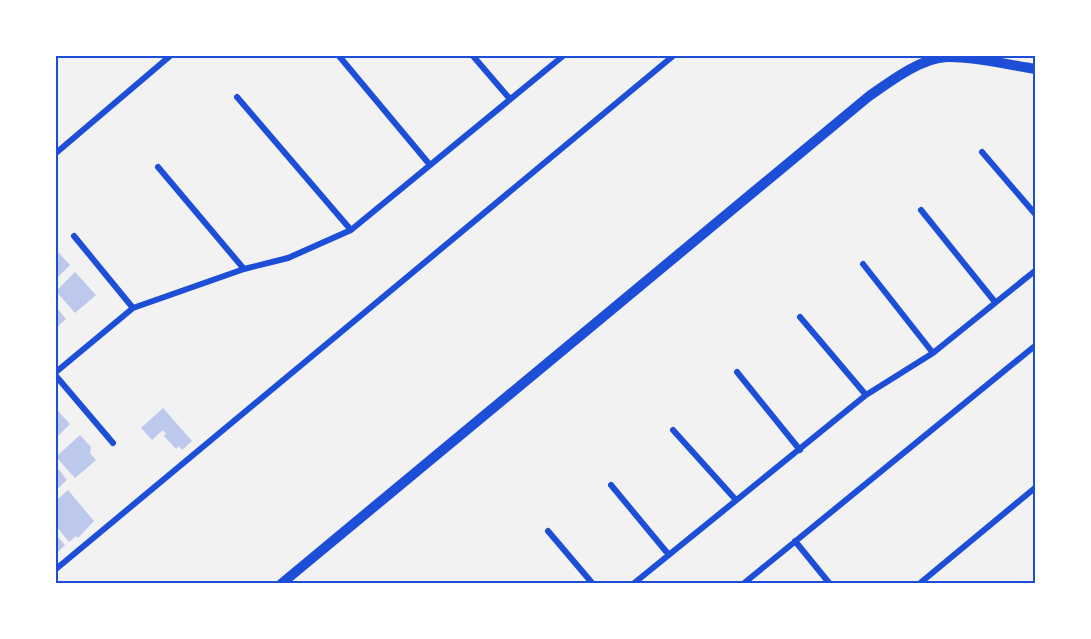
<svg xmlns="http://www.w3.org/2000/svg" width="1091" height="639" viewBox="0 0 1091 639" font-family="Mulish,sans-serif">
<rect width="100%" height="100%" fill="#f2f2f2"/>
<path fill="#bdc9ec" d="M56 250 70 265 56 279Z
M75 272 96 295 75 313 56 291Z
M56 307 66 319 56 328Z
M163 408 192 441 182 450 179 446 176 449 164 436 166 434 163 430 152 440 141 428Z
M56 409 70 424 56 438Z
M80 435 91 447 90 453 96 460 75 478 56 457Z
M56 466 67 480 56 490Z
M68 490 94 521 78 538 76 536 69 542 56 526V501Z
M56 535 65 545 56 554Z"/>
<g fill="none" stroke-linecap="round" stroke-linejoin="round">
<path stroke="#1d4ed8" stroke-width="6" d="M339 56 430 165
M473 56 510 99
M237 97 351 230
M982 152 1036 215
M56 153 170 56
M158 167 244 269
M921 210 995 302
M74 236 133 308
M863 264 933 353
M800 317 866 395
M56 372 133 308 244 269 288 258 351 230 563 56
M737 372 800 450
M56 376 113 443
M673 430 736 500
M611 485 669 555
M548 531 593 584
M795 541 830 584
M56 569 673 56
M633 584 866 395 933 353 1036 270
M743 584 1036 345
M919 584 1036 487"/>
<path stroke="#1d4ed8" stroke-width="10" d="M281 584 868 97C888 83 920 58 947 57 974 56 1008 65 1036 69"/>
</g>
<rect width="1091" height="639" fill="none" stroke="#ffffff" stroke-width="114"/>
<rect x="57" y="57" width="977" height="525" fill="none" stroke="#1d4ed8" stroke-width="2"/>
</svg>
